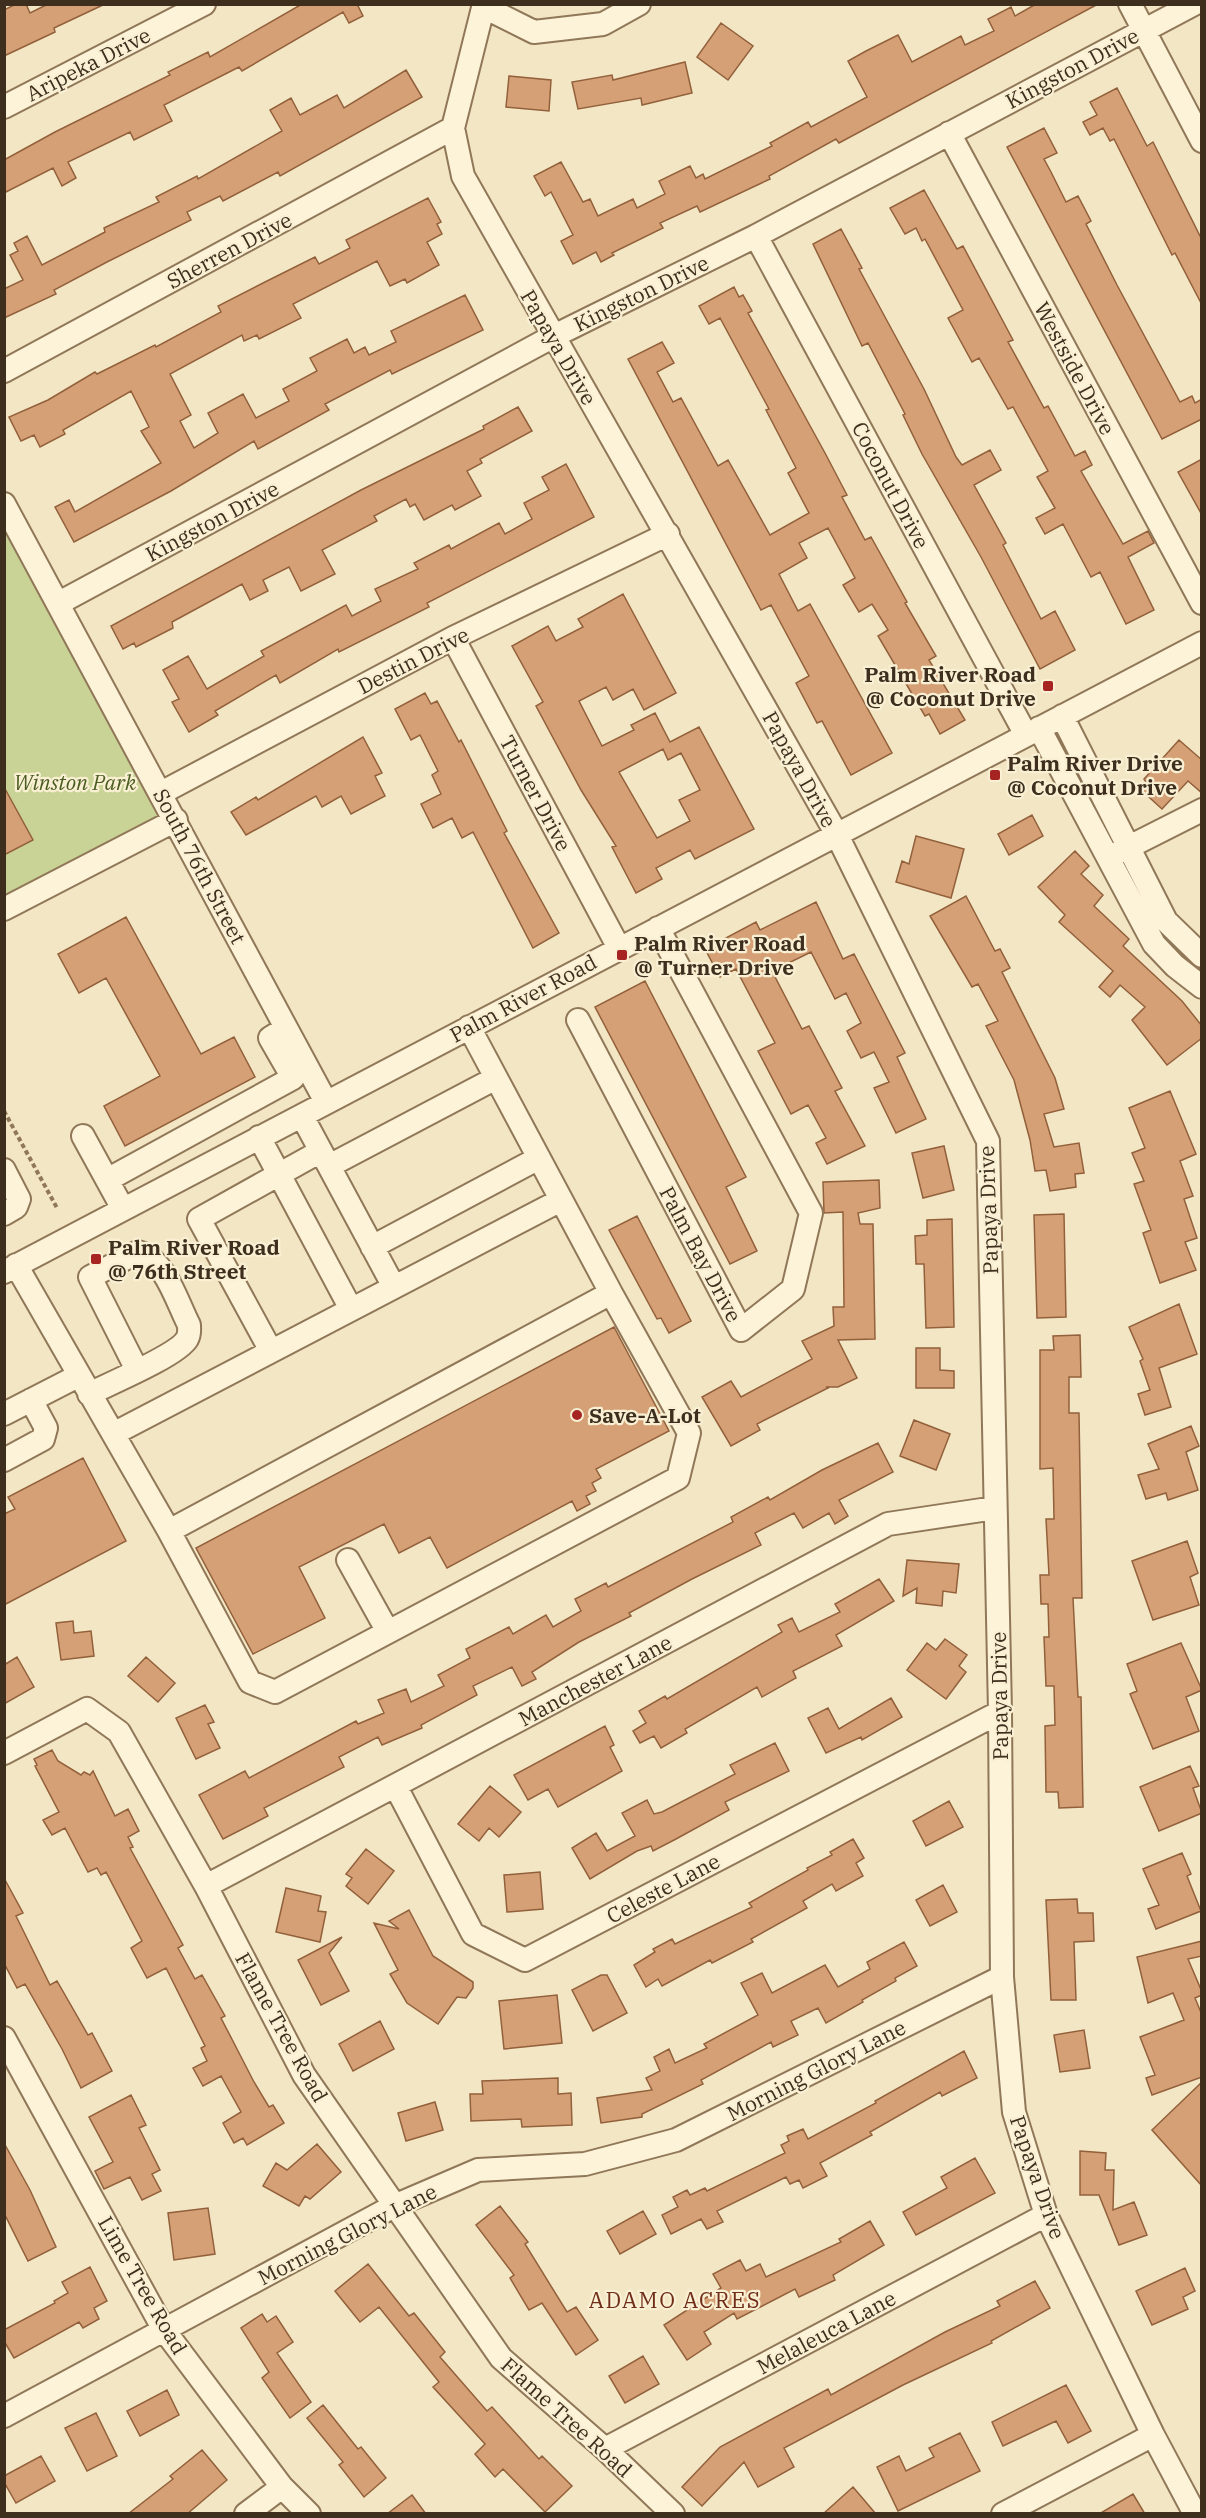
<svg xmlns="http://www.w3.org/2000/svg" width="1206" height="2518" viewBox="0 0 1206 2518" font-family="'IBM Plex Serif',serif">
<rect width="100%" height="100%" fill="#f3e6c4"/>
<path fill="#cad396" d="M4 497 168 812 5 897Z"/>
<path fill="#d5a076" stroke="#92603b" stroke-width="1.5" fill-rule="evenodd" d="M16 4H26L30 13 48 4H105L54 28 55 32 4 56V10Z
M302 4H357L363 16 349 23 343 12 242 71 239 67 164 105 172 121 134 140 130 132 68 162 76 178 62 186 53 168 4 193V160L55 132 170 75 168 72 208 52 210 57Z
M1036 4H1098L839 143 836 139 769 176 770 179 700 212 697 206 660 223 663 228 612 253 614 255 601 262 596 252 573 264 561 241 573 235 551 192 545 196 534 176 561 162 583 202 590 199 598 216 633 199 637 208 665 194 659 181 690 166 696 178 703 174 705 179 772 146 770 143 808 122 811 127 867 97 848 61 866 51 898 35 912 62 961 36 965 45 994 31 988 19 1011 7 1015 16Z
M721 23 753 46 728 80 697 57Z
M685 62 692 93 642 105 641 98 578 109 572 82 612 75 613 80Z
M406 70 422 97 280 176 278 172 223 201 220 196 187 212 191 220 107 262 54 290 56 294 4 318V289L23 280 10 255 18 251 14 243 27 236 42 265 105 232 104 228 159 202 156 197 197 176 198 179 282 131 270 110 291 98 300 115 337 95 344 108Z
M509 76 551 80 549 111 506 107Z
M1117 88 1147 146 1153 142 1202 240V305L1175 253 1172 255 1114 139 1110 141 1103 128 1090 135 1083 122 1097 115 1090 102Z
M1044 128 1057 153 1044 159 1051 172 1066 202 1078 196 1091 221 1086 224 1117 285 1180 402 1192 396 1195 403 1202 399V419L1162 439 1007 147Z
M924 190 957 249 963 246 1013 340 1008 342 1044 408 1048 406 1075 456 1085 451 1092 465 1081 471 1123 544 1148 531 1154 543 1128 557 1154 610 1126 624 1100 572 1091 577 1063 524 1045 534 1036 518 1055 508 1037 477 1048 471 1013 407 1008 409 979 358 972 362 948 318 963 310 925 239 922 241 916 228 905 234 890 208Z
M428 198 441 222 437 224 442 234 427 242 439 265 407 283 405 279 390 286 377 261 293 304 301 318 259 339 257 335 244 341 242 335 170 374 191 415 180 421 194 448 218 433 208 413 243 394 256 418 289 401 283 389 317 371 310 358 347 339 354 353 365 347 369 355 396 342 391 331 465 295 483 330 392 374 390 370 325 404 329 410 258 449 254 441 171 491 74 542 55 507 69 500 75 512 161 463 141 431 149 427 131 391 63 430 65 434 40 447 34 435 21 441 9 417 48 400 95 372 97 374 155 345 156 347 221 312 218 306 265 282 315 257 319 264 350 248 346 240Z
M841 229 862 268 859 269 924 389 956 457 962 465 990 450 1001 470 974 485 1006 543 1003 545 1041 619 1055 611 1075 650 1040 669 981 557 922 454 903 415 905 414 868 343 862 346 813 244Z
M734 287 739 297 743 295 752 311 748 313 825 453 847 495 842 497 865 540 871 537 907 602 905 603 936 656 929 660 965 720 940 734 929 714 925 716 878 636 888 630 872 604 859 612 843 585 855 578 828 528 799 543 807 558 779 574 798 611 810 604 892 753 851 775 822 721 817 723 796 683 809 676 771 605 761 610 628 359 662 342 674 363 657 372 673 402 681 398 718 466 728 460 770 535 809 513 788 473 796 468 766 410 769 409 720 318 709 324 699 306Z
M518 407 532 431 480 459 482 463 467 471 481 496 455 510 452 505 424 520 415 504 410 507 406 499 374 516 377 521 322 550 335 574 301 591 289 567 263 580 268 591 250 600 242 584 172 622 173 628 136 647 134 643 123 649 111 626 361 490 484 429 483 426Z
M1202 459V515L1178 472Z
M566 464 594 517 427 603 429 607 339 652 338 649 280 683 276 675 215 711 218 715 189 732 172 702 179 699 163 670 188 656 207 689 264 656 261 651 346 605 352 616 381 601 375 589 418 569 414 563 449 545 451 549 499 523 505 534 532 519 524 503 549 490 542 477Z
M623 594 676 693 644 710 633 689 613 700 606 687 579 701 602 746 634 730 631 725 655 713 670 742 699 727 754 829 695 859 690 850 656 868 662 879 636 893 612 847 616 846 581 790 536 706 543 702 512 646 548 626 556 641 583 627 578 619ZM663 749 668 760 681 753 700 790 679 800 690 821 657 838 619 772Z
M425 693 431 704 437 701 459 742 461 740 507 831 504 833 559 933 533 948 473 832 462 838 452 818 433 828 421 804 441 794 432 775 438 771 420 735 411 740 395 709Z
M363 737 382 773 375 776 385 796 351 814 341 796 322 807 316 796 246 835 231 812 256 797 258 800Z
M1179 740 1202 760V793L1188 781 1162 809 1139 788 1146 782 1144 779Z
M4 787 33 840 4 855Z
M1032 815 1043 836 1009 855 998 834Z
M916 836 964 849 951 898 896 882 902 861 909 864Z
M1075 851 1089 866 1081 874 1103 895 1094 906 1129 939 1123 946 1182 1001 1202 1026V1038L1167 1065 1132 1020 1145 1007 1120 985 1110 997 1099 987 1113 971 1059 922 1065 915 1038 887Z
M966 896 995 951 1000 949 1010 968 1002 972 1055 1078 1064 1109 1044 1114 1054 1147 1079 1143 1084 1173 1075 1174 1076 1187 1050 1191 1046 1170 1035 1171 1030 1140 1014 1080 986 1026 998 1021 978 984 972 987 930 916Z
M816 902 843 959 854 954 884 1012 905 1053 897 1057 926 1119 896 1133 874 1088 889 1082 874 1052 861 1058 847 1031 861 1023 846 993 835 999 811 952 772 971 802 1029 809 1026 842 1088 835 1091 865 1146 827 1164 816 1143 826 1138 808 1105 791 1114 758 1051 775 1043 736 969 720 977 705 949 756 922 760 930Z
M126 917 201 1054 234 1037 255 1077 125 1146 104 1106 160 1076 106 978 79 993 58 954Z
M645 981 746 1177 726 1187 757 1251 730 1264 595 1007Z
M1170 1091 1196 1154 1180 1161 1193 1196 1184 1199 1197 1238 1185 1242 1196 1270 1160 1283 1143 1233 1151 1230 1134 1184 1144 1181 1132 1153 1145 1148 1129 1108Z
M944 1146 954 1190 923 1198 912 1153Z
M879 1180 880 1208 858 1213 860 1224H873L875 1339 838 1340 857 1378 838 1387H826L828 1388 757 1424 760 1430 731 1446 702 1397 731 1381 741 1397 812 1359 802 1341 834 1326 833 1307H844L843 1212 824 1213 823 1182Z
M1064 1214 1066 1317 1037 1318 1034 1215Z
M637 1216 691 1321 669 1333 661 1318 657 1319 609 1230Z
M952 1219 954 1327 926 1328 924 1264H916L915 1236 927 1235V1220Z
M1179 1304 1197 1354 1159 1368 1171 1407 1145 1415 1138 1394 1150 1390 1140 1361 1143 1359 1129 1327Z
M614 1327 669 1431 596 1469 601 1478 592 1483 596 1491 586 1496 590 1504 577 1511 572 1501 447 1568 430 1537 399 1553 384 1524 299 1567 325 1618 253 1654 196 1548Z
M1080 1335 1081 1377H1069V1413H1079L1082 1598H1073L1078 1697H1081L1083 1807 1059 1808 1058 1792H1046L1045 1726 1055 1725 1054 1686H1046L1044 1637H1049L1048 1604H1041L1040 1575H1049L1046 1519H1054L1053 1468 1040 1469V1350H1054L1053 1336Z
M916 1348H940V1370L954 1371V1388H916Z
M914 1420 950 1434 936 1470 900 1456Z
M1191 1426 1199 1446 1186 1452 1198 1490 1168 1500 1166 1493 1146 1499 1138 1475 1159 1469 1148 1444Z
M878 1443 893 1472 839 1500 848 1516 835 1524 829 1513 803 1528 794 1513 755 1533 761 1545 692 1579 629 1613 631 1616 579 1642 532 1672 536 1679 522 1686 512 1667 473 1686 477 1695 421 1725 422 1728 382 1745 378 1737 339 1757 344 1767 264 1808 268 1816 223 1839 199 1795 245 1771 249 1778 356 1721 358 1724 384 1713 378 1700 406 1689 411 1702 444 1686 438 1675 470 1658 466 1649 509 1627 513 1634 546 1615 553 1627 581 1611 575 1599 606 1583 608 1587 733 1522 731 1517 768 1497 770 1500 822 1470Z
M83 1458 126 1541 4 1605V1514L15 1509 8 1497Z
M1187 1541 1198 1573 1190 1577 1199 1605 1153 1620 1132 1561Z
M907 1560 959 1564 956 1593 943 1591 942 1606 916 1603 917 1588 903 1596Z
M879 1579 894 1601 836 1635 842 1646 793 1671 796 1678 762 1697 757 1687 685 1729 687 1733 661 1748 654 1736 640 1743 633 1731 646 1723 639 1711 665 1696 667 1699 782 1632 778 1625 792 1618 799 1632 840 1612 835 1604Z
M73 1621 74 1633 91 1631 94 1656 61 1660 56 1623Z
M945 1639 967 1655 959 1666 966 1672 946 1699 907 1670 927 1643 936 1650Z
M1181 1643 1202 1690 1186 1697 1199 1731 1153 1749 1130 1694 1137 1691 1127 1664Z
M17 1657 34 1687 4 1704V1665Z
M146 1657 175 1683 158 1702 128 1676Z
M891 1698 902 1717 862 1740 861 1737 826 1753 808 1718 828 1708 839 1729Z
M205 1705 214 1722 208 1724 220 1748 196 1759 176 1718Z
M605 1726 614 1745 610 1747 622 1771 558 1807 548 1789 528 1800 514 1775Z
M775 1743 789 1771 725 1802 729 1810 676 1839 653 1851 651 1846 637 1851 590 1879 572 1848 596 1833 607 1851 635 1836 622 1813 647 1800 654 1814 662 1812 735 1774 730 1765Z
M52 1750 58 1761 81 1775 84 1772 90 1775 93 1771 115 1816 128 1809 139 1831 128 1837 133 1847 130 1848 183 1945 178 1948 195 1979 202 1975 225 2016 221 2018 254 2082 269 2107 273 2105 284 2123 247 2145 243 2138 234 2143 223 2123 241 2112 221 2076 203 2086 193 2068 207 2061 201 2048 205 2046 166 1968 147 1978 131 1948 142 1941 106 1872 101 1875 97 1868 88 1872 65 1828 52 1835 43 1820 59 1812 35 1766 37 1765 34 1759Z
M1190 1766 1199 1786 1193 1788 1202 1813 1159 1831 1140 1787Z
M490 1786 521 1812 499 1837 489 1828 479 1841 458 1824Z
M949 1801 963 1827 926 1846 913 1821Z
M853 1839 864 1858 856 1863 863 1876 836 1891 832 1884 803 1901 807 1908 751 1939 753 1942 712 1963 710 1960 662 1986 658 1979 646 1987 634 1965 655 1952 653 1949 672 1939 675 1944 752 1907 749 1903 808 1870 807 1868 832 1855 830 1852Z
M366 1849 394 1871 368 1904 346 1886 352 1878 346 1874Z
M1182 1853 1191 1874 1187 1876 1201 1911 1156 1929 1148 1909 1159 1905 1143 1869Z
M540 1872 543 1909 507 1912 504 1875Z
M4 1878 23 1913 16 1916 50 1985 57 1981 88 2035 92 2033 112 2071 81 2088 62 2049 25 1984 17 1988 4 1963Z
M943 1885 957 1912 930 1926 916 1900Z
M286 1888 321 1896 318 1911 326 1912 320 1942 276 1932Z
M1077 1899 1078 1913H1093L1094 1941 1074 1942 1076 2000H1051L1046 1900Z
M409 1910 433 1956 473 1982V1988L466 1998 457 1997 438 2024 407 2003 390 1974 398 1970 374 1923 399 1929 389 1921Z
M342 1937 329 1953 349 1991 321 2005 298 1960Z
M1202 1941V1956L1188 1959 1202 1992V1995L1195 1998 1202 2015V2077L1152 2095 1146 2078 1155 2075 1140 2037 1184 2020 1173 1993 1148 2003 1137 1957Z
M904 1942 917 1966 895 1978 896 1981 862 2000 863 2002 826 2023 818 2008 791 2021 798 2035 773 2047 771 2042 701 2080 703 2084 642 2114V2117L601 2123 597 2098 652 2090 646 2078 660 2071 654 2057 669 2049 675 2063 707 2048 704 2044 758 2015 741 1983 762 1973 772 1993 825 1965 838 1987 870 1969 867 1962Z
M601 1975H607L627 2013 593 2031 572 1990Z
M557 1995 562 2043 504 2049 499 2001Z
M380 2021 394 2049 353 2071 339 2044Z
M1084 2030 1090 2068 1060 2072 1054 2035Z
M964 2051 977 2078 942 2096 940 2092 870 2132 872 2135 820 2163 827 2176 803 2188 799 2180 790 2184 786 2177 717 2211 723 2222 707 2229 701 2219 671 2234 662 2215 678 2207 673 2197 687 2190 690 2195 705 2188 707 2191 785 2153 781 2145 789 2141 787 2136 803 2129 808 2139 876 2103 875 2101Z
M558 2078V2094L571 2093 572 2125 522 2127 521 2119 471 2121 470 2094H483L482 2081Z
M1202 2082V2186L1152 2130Z
M131 2095 146 2125 139 2128 160 2170 152 2174 161 2191 142 2200 130 2177 104 2189 95 2171 113 2162 89 2117Z
M435 2102 443 2130 406 2141 398 2113Z
M4 2143 30 2190 56 2247 28 2261 4 2213Z
M317 2144 341 2172 310 2199 305 2196 299 2206 263 2186 276 2163 287 2170Z
M1080 2151 1106 2153 1105 2170H1114L1113 2210 1134 2202 1147 2235 1119 2245 1099 2195H1080Z
M975 2158 995 2193 916 2235 903 2212 947 2188 941 2177Z
M500 2206 528 2242 525 2244 567 2312 576 2307 598 2340 576 2355 542 2303 529 2310 510 2278 514 2275 476 2225Z
M208 2208 215 2254 174 2260 168 2213Z
M643 2211 656 2234 620 2254 607 2231Z
M870 2221 884 2245 833 2275 835 2280 799 2297 795 2289 737 2319 734 2313 704 2332 711 2344 687 2360 664 2325 721 2288 713 2274 740 2260 746 2271 760 2264 766 2277 841 2242 839 2239Z
M368 2264 409 2316 414 2313 445 2352 440 2357 487 2411 492 2407 539 2459 542 2456 572 2486 545 2512 503 2469 495 2477 475 2454 485 2444 433 2387 439 2382 379 2307 360 2322 335 2291Z
M90 2267 107 2301 94 2308 99 2319 83 2328 79 2322 14 2358 4 2341V2330L55 2303 54 2301 68 2293 62 2282Z
M1185 2268 1195 2291 1183 2297 1188 2309 1152 2325 1136 2291Z
M1035 2281 1050 2308 991 2341 992 2343 903 2385 784 2448 794 2467 758 2487 744 2462 702 2506 682 2487 720 2447 828 2389 831 2395 945 2332 1000 2306 997 2301Z
M262 2314 267 2322 276 2316 293 2342 277 2353 311 2402 290 2418 262 2378 269 2372 241 2328Z
M643 2356 659 2384 625 2403 609 2376Z
M1066 2385 1091 2431 1068 2443 1056 2421 1003 2446 992 2422Z
M167 2390 179 2415 140 2436 127 2411Z
M323 2405 358 2449 361 2447 386 2478 364 2497 339 2465 343 2462 307 2418Z
M96 2413 117 2456 87 2471 65 2428Z
M960 2433 980 2471 898 2511 877 2467 899 2456 906 2471 934 2457 929 2448Z
M202 2450 227 2480 187 2514H128L173 2479 170 2476Z
M41 2456 55 2481 16 2503 4 2482V2476Z
M853 2487 876 2514H823Z
M1133 2494 1145 2514H1099Z
M412 2495 426 2514H387Z"/>
<g fill="none" stroke-linecap="round" stroke-linejoin="round">
<g stroke="#907758" stroke-width="26">
<path id="minor" d="M484 4 453 128 463 176 836 833 988 1141 1000 1712 1002 1977 1014 2112 1046 2215 1153 2435 1195 2514
M1130 4 1202 141
M484 7 534 32 603 24 639 4
M4 107 204 4
M949 133 1202 603
M756 236 1026 735
M4 371 453 128
M4 504 326 1102
M59 603 552 337 756 236 1194 4
M453 638 619 948
M1062 716 1166 921 1202 956
M1039 728 1154 944 1175 966 1202 987
M161 793 453 638 668 534
M1115 854 1202 810
M4 909 176 820
M578 1020 741 1330 793 1289 811 1213 658 928
M302 1116 394 1287
M83 1136 123 1209
M259 1137 351 1309
M329 1166 496 1078
M4 1170 19 1199 16 1207 4 1214
M107 1180 293 1078 270 1038 286 1028
M372 1247 539 1158
M16 1265 169 1531 611 1293 469 1027
M4 1272 1202 643
M271 1351 199 1219 321 1151
M89 1394C109 1384 178 1355 187 1339 190 1334 189 1330 189 1325 177 1302 165 1259 138 1252L90 1277 137 1370
M4 1414 78 1376
M115 1433 561 1200
M4 1460 43 1439 46 1428 31 1400
M169 1531 250 1682 275 1692 678 1478 689 1433 611 1293
M348 1560 388 1632
M4 1753 87 1709 119 1732 206 1886 304 2075 501 2358 605 2449 673 2514
M396 1787 473 1934 525 1960 1000 1712
M206 1886 888 1524 995 1508
M4 2038 164 2330 282 2487 309 2514
M4 2416 394 2206 478 2170 585 2164 676 2140 1002 1977
M605 2449 1046 2215
M246 2514 282 2487
M1003 2514 1153 2435"/>
</g>
<path stroke="#907758" stroke-width="4" stroke-dasharray="4.5 3" stroke-linecap="butt" d="M4 1111 57 1208"/>
<use href="#minor" stroke="#fcf3d9" stroke-width="22"/>
</g>
<g fill="#a62421" stroke="#f9f0d4" stroke-width="2">
<rect x="1042" y="680" width="12" height="12" rx="3"/>
<rect x="989" y="769" width="12" height="12" rx="3"/>
<rect x="616" y="949" width="12" height="12" rx="3"/>
<rect x="90" y="1253" width="12" height="12" rx="3"/>
<circle cx="577" cy="1415" r="6"/>
</g>
<g text-anchor="middle" dominant-baseline="central" stroke-width="4.5" stroke-linejoin="round" paint-order="stroke">
<g font-size="21" fill="#3e2e1d" stroke="#f9f0d4">
<text transform="translate(88 64) rotate(-27)">Aripeka Drive</text>
<text transform="translate(1072 68) rotate(-28)">Kingston Drive</text>
<text transform="translate(229 250) rotate(-28)">Sherren Drive</text>
<text transform="translate(641 293) rotate(-26)">Kingston Drive</text>
<text transform="translate(559 347) rotate(60)">Papaya Drive</text>
<text transform="translate(1075 368) rotate(62)">Westside Drive</text>
<text transform="translate(891 485) rotate(62)">Coconut Drive</text>
<text transform="translate(212 521) rotate(-28)">Kingston Drive</text>
<text transform="translate(413 660) rotate(-27)">Destin Drive</text>
<text transform="translate(800 769) rotate(61)">Papaya Drive</text>
<text transform="translate(536 793) rotate(62)">Turner Drive</text>
<text transform="translate(200 866) rotate(62)">South 76th Street</text>
<text transform="translate(523 998) rotate(-28)">Palm River Road</text>
<text transform="translate(988 1210) rotate(-92)">Papaya Drive</text>
<text transform="translate(701 1254) rotate(62)">Palm Bay Drive</text>
<text transform="translate(595 1680) rotate(-28)">Manchester Lane</text>
<text transform="translate(999 1696) rotate(-91)">Papaya Drive</text>
<text transform="translate(663 1888) rotate(-28)">Celeste Lane</text>
<text transform="translate(282 2027) rotate(61)">Flame Tree Road</text>
<text transform="translate(816 2070) rotate(-27)">Morning Glory Lane</text>
<text transform="translate(1038 2177) rotate(71)">Papaya Drive</text>
<text transform="translate(347 2234) rotate(-27)">Morning Glory Lane</text>
<text transform="translate(143 2285) rotate(60)">Lime Tree Road</text>
<text transform="translate(826 2332) rotate(-28)">Melaleuca Lane</text>
<text transform="translate(567 2417) rotate(42)">Flame Tree Road</text>
</g>
<g font-size="21" font-weight="bold" fill="#3e2e1d" stroke="#f9f0d4" text-anchor="start">
<text x="1036" y="674" text-anchor="end">Palm River Road<tspan x="1036" dy="24">@ Coconut Drive</tspan></text>
<text x="1007" y="763">Palm River Drive<tspan x="1007" dy="24">@ Coconut Drive</tspan></text>
<text x="634" y="943">Palm River Road<tspan x="634" dy="24">@ Turner Drive</tspan></text>
<text x="108" y="1247">Palm River Road<tspan x="108" dy="24">@ 76th Street</tspan></text>
<text x="589" y="1415">Save-A-Lot</text>
</g>
<g font-size="21" font-style="italic" fill="#4c5d22" stroke="#f9f0d4">
<text x="75" y="782">Winston Park</text>
</g>
<g font-size="22" letter-spacing="1.5" fill="#702d18" stroke="#f9f0d4">
<text x="675" y="2299">ADAMO ACRES</text>
</g>
</g>
<rect width="1206" height="2518" fill="none" stroke="#3e2e1d" stroke-width="12"/>
</svg>
